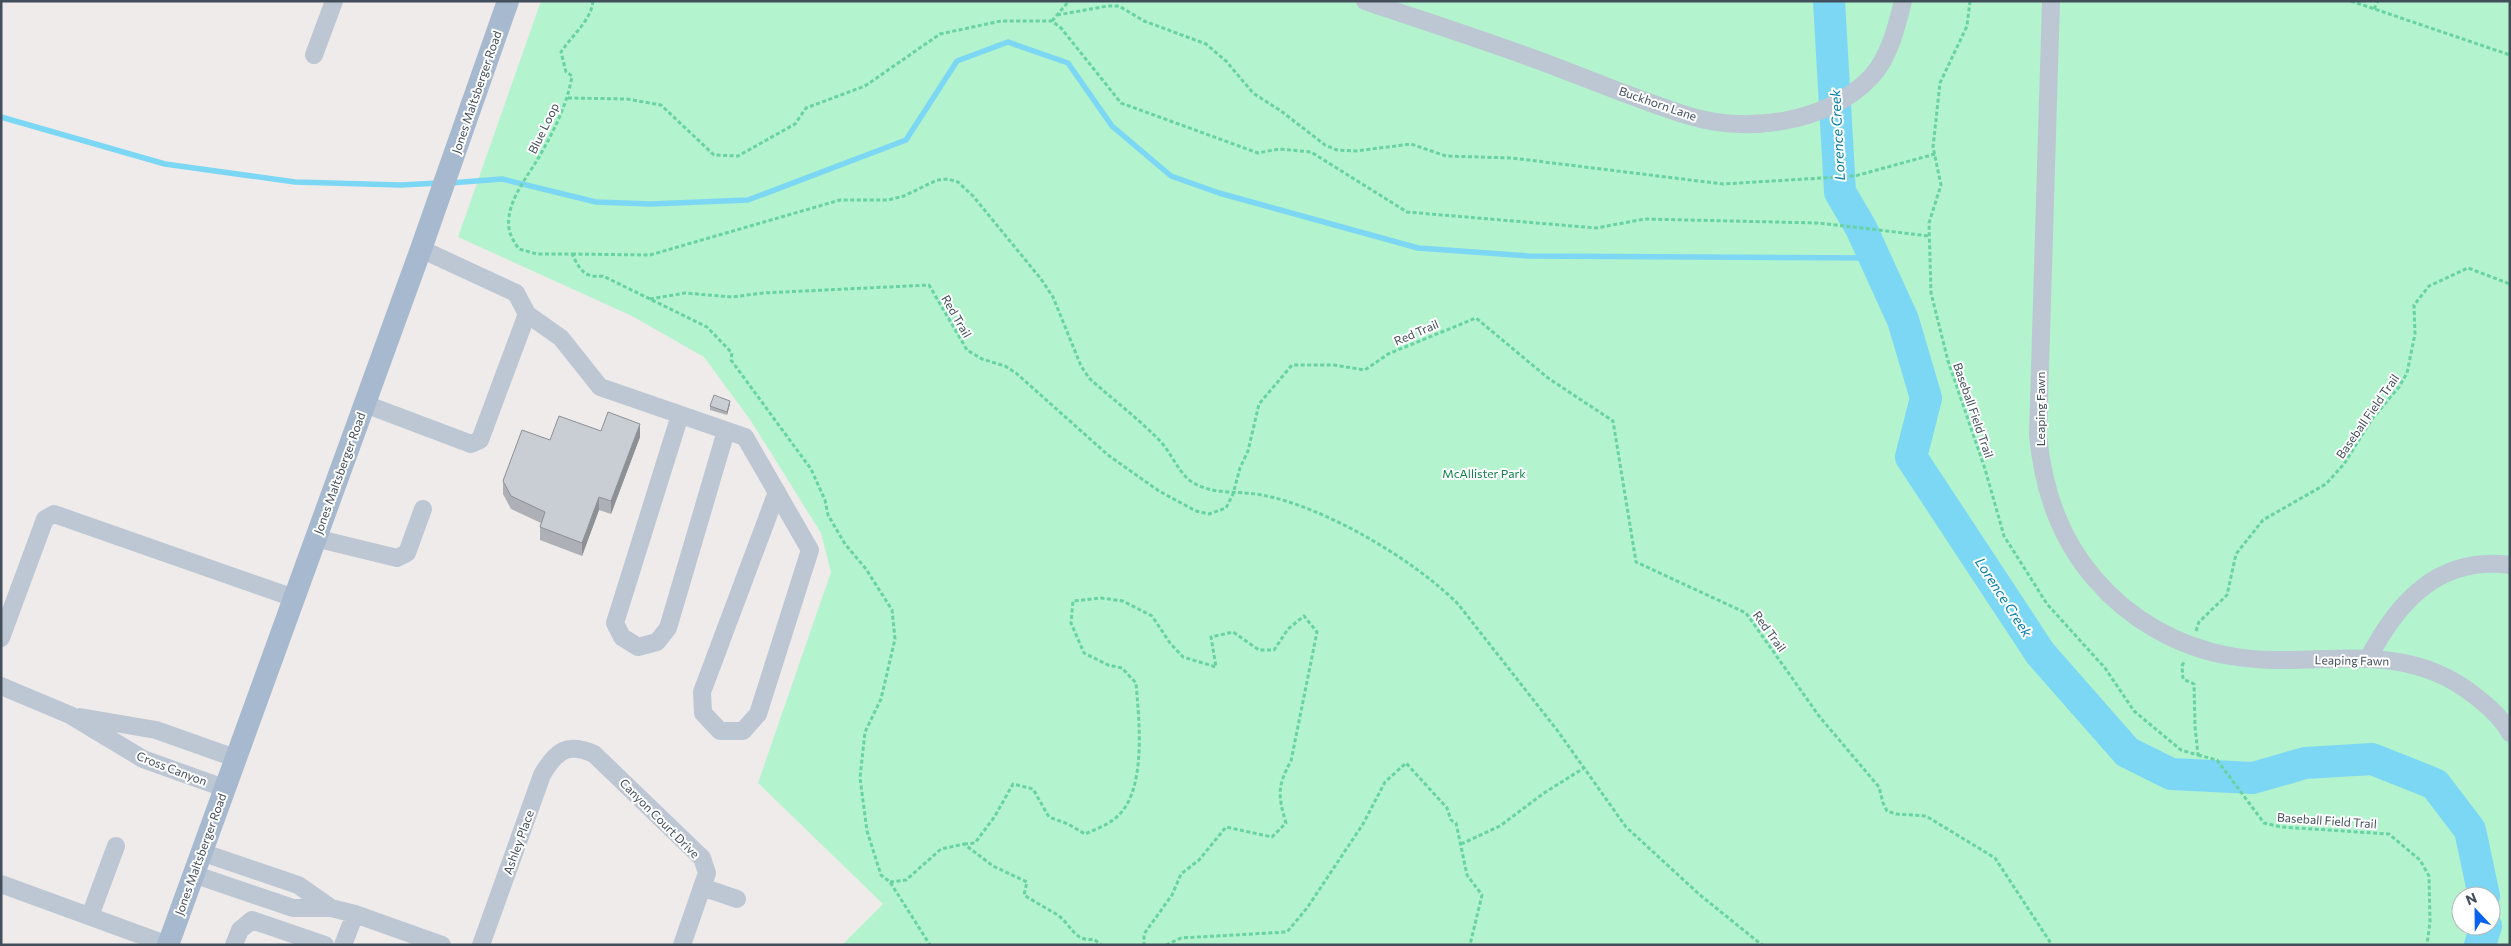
<svg xmlns="http://www.w3.org/2000/svg" width="2511" height="946" viewBox="0 0 2511 946" font-family="Commissioner,sans-serif">
<rect width="100%" height="100%" fill="#efebeb"/>
<path fill="#b3f3ce" fill-rule="evenodd" d="M541 1H2510V945H842L883 904 758 783 831 572 821 533 751 421 704 357 632 316 458 237ZM2461 896H2491V926H2461Z"/>
<g fill="none" stroke-linecap="round" stroke-linejoin="round">
<path stroke="#7bd7f4" stroke-width="5.5" d="M1 117 165 164 295 182 401 185 439 183
M450 183 502 179 596 202 651 204 748 200 906 140 957 61 1008 42 1068 63 1112 126 1171 176 1219 193 1418 248 1528 256 1876 258"/>
<path stroke="#7bd7f4" stroke-width="32" d="M1829 1 1840 192 1861 228 1903 320 1926 398 1911 457 2040 653 2127 752 2171 774 2253 778 2305 763 2372 759 2435 784 2470 830 2484 896
M2480 945 2486 926"/>
<path stroke="#68d3a2" stroke-width="3" stroke-dasharray="4 2.5" stroke-linecap="butt" d="M593 1C591 21 572 35 561 52L566 72 572 76C567 106 552 135 536 162 526 178 511 198 509 217 507 231 512 239 519 249L537 254H572C580 270 584 278 603 276L707 327 732 353 731 360 811 469 825 500 828 515 845 544 866 569 892 610 895 639 881 699 865 732 860 778 867 831 881 875 890 882 930 945
M1970 1 1967 26 1940 83 1933 147 1941 185 1929 223 1931 293 1948 361 1985 469 2004 536 2047 604 2105 668 2134 711 2181 750 2198 755 2195 726 2194 684 2183 679 2182 666 2185 660
M2351 1 2510 55
M2374 9 2378 1
M1057 15 1108 6H1119L1144 21 1206 44 1226 61 1253 93 1281 111 1325 145 1337 150 1356 151 1411 144 1446 156 1512 158 1723 184 1855 176 1935 154
M1052 21 1069 1
M568 98 627 99 661 105 714 155 738 156 795 124 806 108 865 86 940 34 1001 21H1052L1061 28 1121 103 1258 153 1279 149 1311 152 1407 212 1596 228 1645 219 1818 223 1929 236
M572 254 650 255 840 200H888L904 196 937 180 948 179 958 182 973 196 1041 279 1053 297 1081 366 1089 378C1112 399 1138 418 1160 441 1171 452 1179 474 1192 482 1215 496 1237 490 1262 495 1325 507 1413 559 1458 604L1557 730 1626 827 1700 895 1762 945
M650 299 685 293 732 297 763 293 929 285 967 350 982 359 1005 366 1016 373 1108 455 1159 491 1196 511 1209 514 1226 508 1233 494 1240 468 1248 451 1259 404 1292 365H1334L1365 370 1388 354 1476 318 1548 378 1613 421 1636 562 1746 613 1819 716 1879 787 1883 803 1887 811 1896 814 1926 816 1995 858 2052 945
M2196 631 2199 622 2227 595 2236 554 2263 520 2326 484 2344 464 2372 419 2399 387 2407 373 2415 334 2414 305 2429 286 2468 268 2510 284
M2198 755 2217 760 2264 823 2281 827 2389 834 2420 860 2429 876 2430 922 2427 945
M964 844 975 843 995 816 1013 784 1033 789 1049 817 1068 824 1085 834C1094 830 1105 826 1113 820 1148 796 1139 720 1136 683L1122 668 1108 665 1084 653 1071 623 1073 601 1101 598 1123 601 1152 616 1170 643 1183 657 1216 667 1211 637 1233 632 1259 650H1274L1288 629 1304 616 1317 632 1291 761C1277 786 1278 796 1286 823L1272 837 1226 827 1199 860 1181 874 1172 895 1144 934V945
M1461 844 1500 826 1544 793 1584 768
M890 882 906 880 941 849 964 844 993 866 1027 882 1024 895C1035 902 1046 908 1056 914 1071 923 1074 943 1094 939L1101 945
M1166 945 1181 938 1287 932 1307 908 1363 824 1385 782 1406 763 1447 808 1451 820 1456 823 1467 875 1482 895 1470 945"/>
<path stroke="#bcc7d3" stroke-width="18" d="M1365 1C1427 22 1490 42 1551 65 1596 82 1641 101 1686 115 1746 134 1826 124 1871 77 1889 58 1897 26 1903 1
M2051 1 2038 435C2043 489 2059 538 2095 579 2129 619 2178 647 2230 656 2316 671 2398 635 2474 695 2488 706 2501 717 2510 733
M314 55 334 1
M421 249 516 293 527 314 561 338 600 387 745 437 810 550 758 714 743 731H720L703 713 702 692 777 492
M365 404 471 444 480 440 527 314
M680 415 615 623 622 637 638 647 657 642 668 628 726 431
M315 538 397 558 407 553 423 509
M1 638 45 519 54 514 294 598
M2368 659C2398 601 2439 556 2510 565
M1 686 70 715 143 759 224 788
M80 717 156 730 235 758
M201 852 298 885 331 908
M193 874 293 908H331L355 914 442 945
M1 884 168 945
M702 887 737 899
M90 916 116 846
M234 945 240 930 252 920 325 945
M343 945 355 914
M481 945 542 775C556 751 567 742 594 754L702 858 707 873 682 945"/>
<path stroke="#a7b9ce" stroke-width="22" d="M168 945 421 249 508 1"/>
</g>
<path fill="#adb0b6" d="M730 404 727 415 710 410V406Z
M601 431 640 437 611 514 599 510 582 556 540 540V527L541 523 511 509 503 494V481L550 440Z"/>
<path fill="#8d9094" d="M730 401V404L727 415V412Z
M640 424V437L611 514V501Z
M599 497V510L582 556V543Z"/>
<path fill="#c9cdd4" stroke="#8d9094" d="M714 395 730 401 727 412 710 406Z
M608 412 640 424 611 501 599 497 582 543 540 527 545 512 511 496 503 481 522 430 550 440 559 416 601 431Z"/>
<g text-anchor="middle" dominant-baseline="central" stroke-width="4" stroke-linejoin="round" paint-order="stroke">
<g font-size="12" fill="#424e5a" stroke="#fff">
<text transform="translate(476 92) rotate(-71)">Jones Maltsberger Road</text>
<text transform="translate(1658 103) rotate(19)">Buckhorn Lane</text>
<text transform="translate(543 128) rotate(-64)">Blue Loop</text>
<text transform="translate(957 316) rotate(60)">Red Trail</text>
<text transform="translate(1416 332) rotate(-23)">Red Trail</text>
<text transform="translate(2040 409) rotate(-90)">Leaping Fawn</text>
<text transform="translate(1974 410) rotate(71)">Baseball Field Trail</text>
<text transform="translate(2367 416) rotate(-55)">Baseball Field Trail</text>
<text transform="translate(339 473) rotate(-70)">Jones Maltsberger Road</text>
<text transform="translate(1770 631) rotate(54)">Red Trail</text>
<text transform="translate(2352 660) rotate(1)">Leaping Fawn</text>
<text transform="translate(172 768) rotate(21)">Cross Canyon</text>
<text transform="translate(660 818) rotate(45)">Canyon Court Drive</text>
<text transform="translate(2327 820) rotate(4)">Baseball Field Trail</text>
<text transform="translate(518 842) rotate(-70)">Ashley Place</text>
<text transform="translate(200 854) rotate(-70)">Jones Maltsberger Road</text>
</g>
<g font-size="12" fill="#0d814b" stroke="#fff">
<text x="1484" y="473">McAllister Park</text>
</g>
<g font-size="14" font-style="italic" fill="#017fa7" stroke="#fff">
<text transform="translate(1837 135) rotate(-93)">Lorence Creek</text>
<text transform="translate(2004 597) rotate(57)">Lorence Creek</text>
</g>
</g>
<rect width="2511" height="946" fill="none" stroke="#424e5a" stroke-width="5"/>
<g transform="translate(2476 911) rotate(338)"><circle r="24" fill="#ffffff" stroke="#b3b8bd"/>
<path d="M0-4L9 19L0 12L-9 19Z" fill="#0763ed"/>
<text y="-8" font-size="14" font-weight="bold" text-anchor="middle" fill="#424e5a">N</text>
</g>
</svg>
